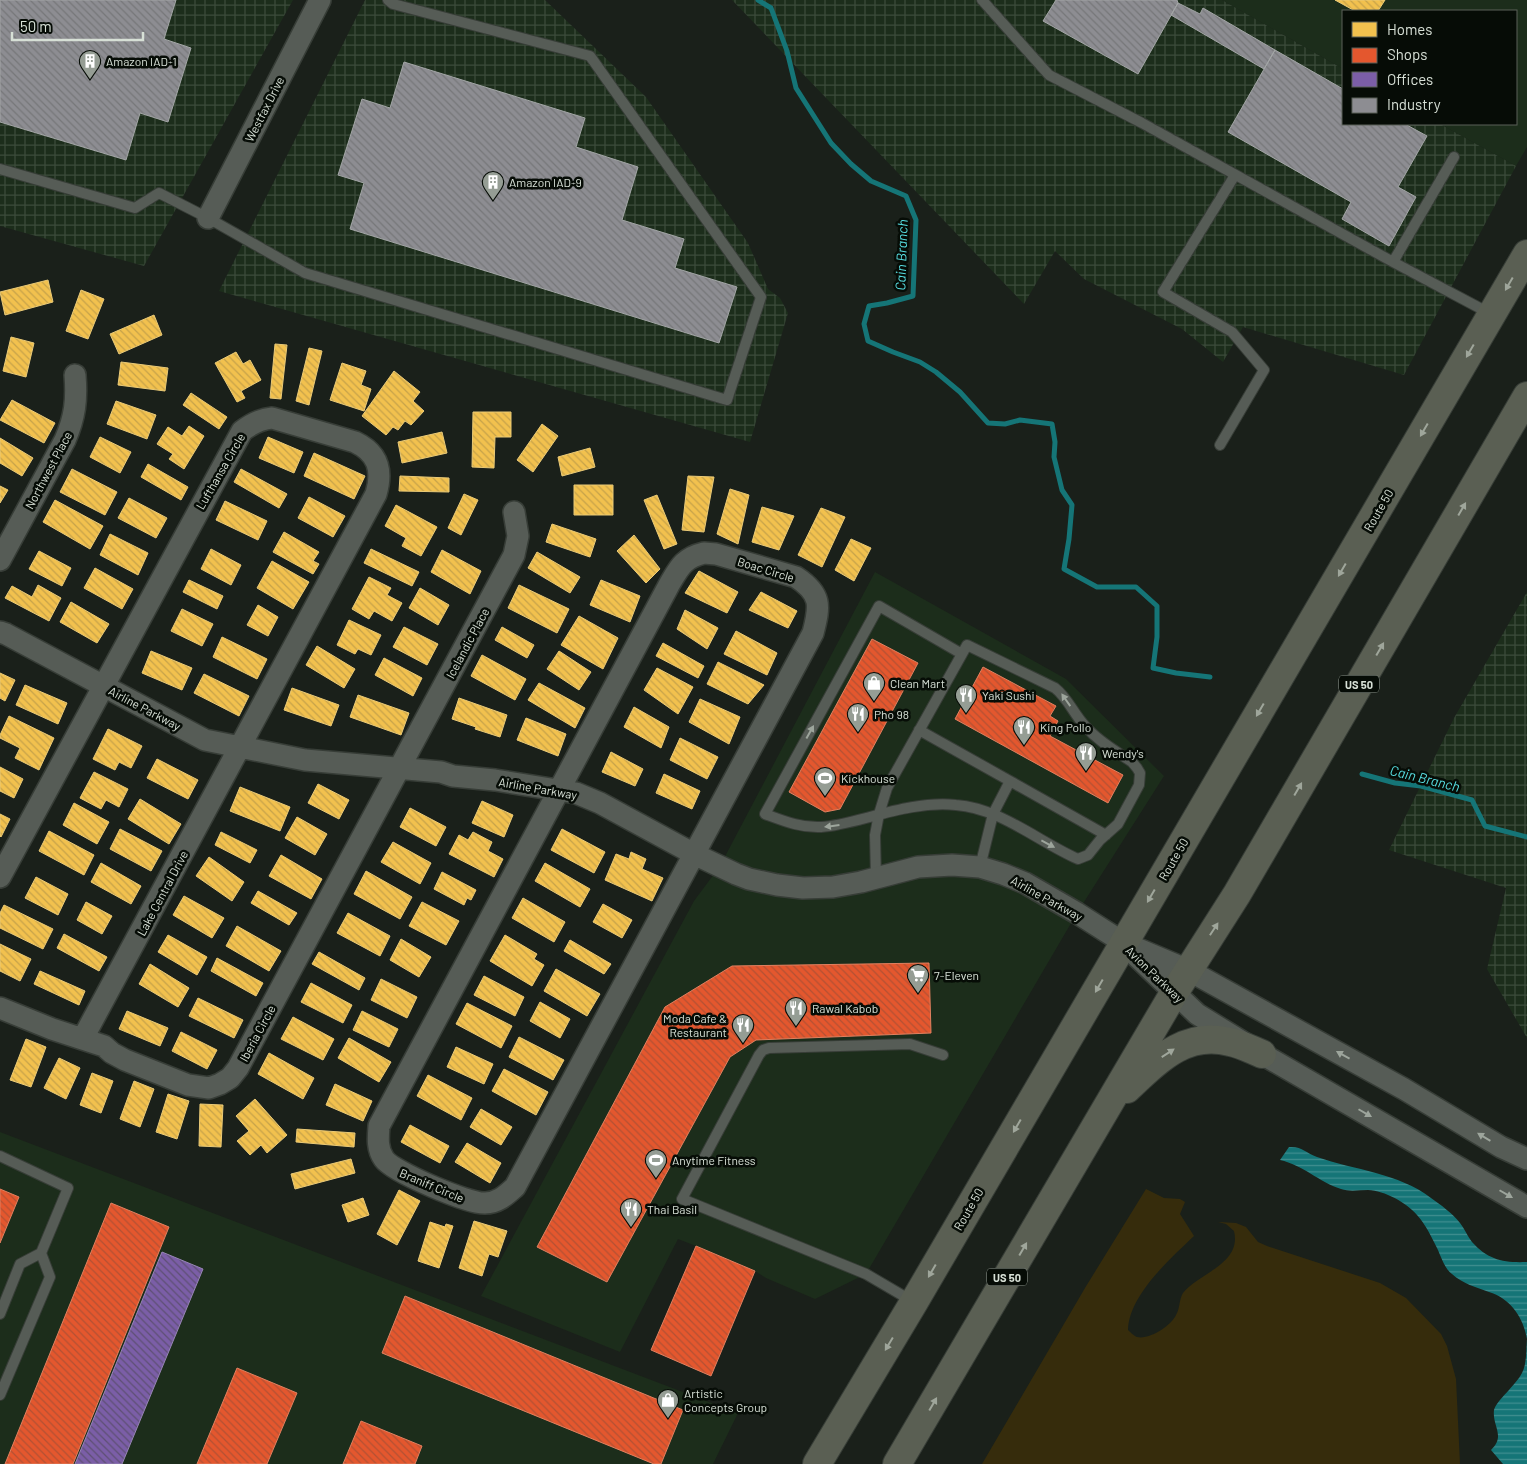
<svg xmlns="http://www.w3.org/2000/svg" width="1527" height="1464" viewBox="0 0 1527 1464" font-family="Barlow,sans-serif">
<defs>
<pattern id="industrial-grid" width="8" height="8" patternUnits="userSpaceOnUse" patternTransform="scale(1.25)"><rect width="8" height="8" fill="#1c2d1b"/><path d="M0 4h8M4 0v8" fill="none" stroke="#3c4b3b"/></pattern>
<pattern id="water-rules" width="6" height="5" patternUnits="userSpaceOnUse" patternTransform="scale(1.25)"><rect width="6" height="5" fill="#157577"/><path d="M0 2.5h6" fill="none" stroke="#418f90"/></pattern>
<pattern id="homes-back-hatch" width="6" height="6" patternUnits="userSpaceOnUse" patternTransform="scale(1.25)"><rect width="6" height="6" fill="#f2c14e"/><path d="M-1 5l2 2M0 0l6 6M5-1l2 2" fill="none" stroke="#c6a24a"/></pattern>
<pattern id="shops-back-hatch" width="6" height="6" patternUnits="userSpaceOnUse" patternTransform="scale(1.25)"><rect width="6" height="6" fill="#e4572e"/><path d="M-1 5l2 2M0 0l6 6M5-1l2 2" fill="none" stroke="#b35133"/></pattern>
<pattern id="offices-back-hatch" width="6" height="6" patternUnits="userSpaceOnUse" patternTransform="scale(1.25)"><rect width="6" height="6" fill="#7b5ea7"/><path d="M-1 5l2 2M0 0l6 6M5-1l2 2" fill="none" stroke="#5e5074"/></pattern>
<pattern id="industry-back-hatch" width="6" height="6" patternUnits="userSpaceOnUse" patternTransform="scale(1.25)"><rect width="6" height="6" fill="#8d8d92"/><path d="M-1 5l2 2M0 0l6 6M5-1l2 2" fill="none" stroke="#767779"/></pattern>
</defs>
<rect width="100%" height="100%" fill="#1a201a"/>
<path fill="#1c2d1b" d="M1222 0H1527V147L1516 166 1440 124H1516V11H1343V69Z
M875 572 1066 679 1164 776 1077 913 866 1274 815 1299 766 1278 755 1271 696 1246 678 1239 620 1352 481 1296 694 901 720 866Z
M0 1132 738 1413 713 1464H0Z"/>
<path fill="url(#industrial-grid)" d="M0 0H293L144 266 0 226Z
M365 0H545L646 97 748 243 768 289 780 298 788 313 750 442 219 291Z
M732 0H1222L1343 69V124H1440L1516 166 1404 375 1243 327 1223 362 1182 329 1084 279 1055 251 1024 304Z
M1527 592V1038L1487 969 1506 888 1389 850 1454 718Z"/>
<path fill="#362c0c" d="M1146 1189 1164 1198 1180 1199 1185 1202 1180 1214 1194 1236C1170 1259 1129 1295 1128 1330 1130 1332 1134 1336 1137 1337 1149 1340 1171 1326 1176 1315 1180 1309 1179 1299 1183 1293 1199 1273 1242 1264 1234 1231L1226 1224 1218 1222 1236 1223 1246 1227 1258 1242 1267 1246 1380 1283 1406 1298 1441 1334 1447 1346 1456 1379 1460 1464H982L1085 1288Z"/>
<path fill="url(#water-rules)" d="M1289 1147C1302 1146 1306 1153 1317 1157 1354 1170 1399 1173 1431 1198 1441 1205 1452 1213 1460 1223 1465 1229 1467 1236 1472 1242 1488 1260 1504 1263 1527 1262V1339C1523 1317 1511 1299 1489 1292 1476 1287 1463 1284 1452 1274 1444 1268 1441 1256 1437 1248 1431 1236 1426 1225 1417 1215 1406 1202 1385 1191 1368 1190 1359 1190 1350 1192 1341 1189 1319 1182 1303 1165 1280 1160Z
M1527 1339V1464H1503L1491 1450C1506 1436 1492 1426 1494 1410 1496 1401 1516 1385 1522 1373 1527 1363 1526 1351 1527 1339Z"/>
<path fill="url(#homes-back-hatch)" stroke="#eaca77" d="M1335 0H1385L1378 11H1355Z
M48 280 53 302 5 315 0 292Z
M81 290 104 299 88 339 66 331Z
M154 315 162 335 119 354 110 334Z
M11 337 34 343 26 377 3 371Z
M275 344 287 345 281 399 270 398Z
M309 348 322 351 309 405 296 401Z
M236 352 243 364 250 360 261 380 241 391 245 398 237 402 215 363Z
M121 362 168 368 165 391 118 385Z
M342 363 366 371 361 385 371 389 364 411 330 400Z
M394 371 420 392 413 401 424 411 411 425 405 421 398 430 393 427 386 435 362 416Z
M191 393 227 417 219 429 183 405Z
M12 400 55 423 44 443 0 420Z
M116 401 156 415 147 439 107 424Z
M473 412H511V437H495L494 468 472 467Z
M542 424 558 436 533 472 517 460Z
M189 426 204 436 184 469 169 459 173 454 157 444 168 427 182 436Z
M442 432 447 453 402 463 398 442Z
M100 437 131 452 120 473 90 457Z
M268 437 303 452 294 473 259 458Z
M0 438 33 458 22 476 0 463Z
M590 448 595 467 562 476 558 457Z
M314 453 365 476 354 499 304 476Z
M148 464 188 487 181 500 141 477Z
M72 469 117 492 105 515 60 492Z
M241 469 287 494 279 508 234 482Z
M400 476 449 478V492L399 491Z
M688 476 714 477 704 532 682 530Z
M574 485H613V515H574Z
M0 486 8 490 0 503Z
M730 489 749 495 738 544 717 534Z
M464 494 478 500 461 535 448 528Z
M657 495 677 544 664 549 644 500Z
M309 497 345 516 333 537 298 518Z
M129 498 167 518 156 538 118 518Z
M55 500 103 526 90 549 43 522Z
M225 501 267 521 258 540 216 520Z
M396 505 437 527 421 556 402 546 406 538 385 526Z
M762 507 794 516 779 550 752 542Z
M821 508 845 517 822 567 798 555Z
M552 524 596 539 590 557 546 542Z
M284 532 319 552 313 561 319 564 313 574 273 552Z
M110 534 148 553 138 575 100 555Z
M634 535 660 569 646 583 617 551Z
M851 539 871 548 854 581 835 570Z
M211 549 241 565 231 585 201 569Z
M371 549 419 572 412 586 364 563Z
M442 550 481 571 470 594 431 572Z
M39 551 71 568 62 586 29 569Z
M537 552 580 577 570 593 528 568Z
M272 561 309 582 293 609 257 588Z
M95 568 133 589 122 609 84 588Z
M699 571 738 592 727 613 685 593Z
M369 577 391 588 387 595 402 603 392 621 374 611 369 619 352 609Z
M189 580 223 596 217 609 183 592Z
M601 580 640 596 630 622 590 605Z
M38 585 61 598 49 621 5 598 12 586 32 597Z
M519 585 569 609 557 633 508 608Z
M420 588 449 605 438 625 409 608Z
M761 592 797 611 788 628 749 610Z
M71 602 109 624 97 643 60 622Z
M258 605 278 617 268 636 247 625Z
M182 609 213 624 202 646 171 631Z
M685 610 718 628 707 649 677 629Z
M579 616 618 638 603 669 561 645Z
M349 620 381 635 371 655 358 649 355 654 337 645Z
M404 627 438 644 427 665 393 647Z
M502 627 534 645 527 658 495 640Z
M736 631 777 653 767 675 724 654Z
M222 637 267 659 257 679 213 657Z
M663 643 704 666 698 678 656 656Z
M317 646 355 669 344 688 306 665Z
M151 651 192 668 182 690 142 673Z
M559 651 591 672 579 690 547 669Z
M482 655 526 679 515 700 471 676Z
M384 658 422 678 413 696 375 675Z
M718 662 764 685 748 704 707 684Z
M657 668 693 687 678 714 644 690Z
M0 673 15 680 5 701 0 698Z
M204 674 249 696 239 716 194 693Z
M539 683 585 708 575 728 528 700Z
M25 685 67 703 58 724 16 705Z
M292 688 339 705 331 726 284 710Z
M358 695 409 713 401 735 350 717Z
M459 698 507 715 500 737 475 729 476 727 452 719Z
M700 699 740 717 729 744 689 722Z
M634 707 669 727 661 748 624 727Z
M9 716 54 738 39 770 15 758 20 748 0 738V735Z
M526 718 566 734 558 756 517 740Z
M108 729 142 746 131 768 119 762 115 770 93 759Z
M680 738 718 757 707 779 670 760Z
M611 752 643 769 635 786 602 772Z
M157 759 198 780 188 799 147 778Z
M0 767 23 779 14 798 0 791Z
M94 772 128 789 119 807 106 800 101 809 80 798Z
M664 774 700 791 692 809 656 793Z
M318 784 349 800 339 819 308 803Z
M240 787 290 807 280 831 230 811Z
M140 799 181 824 169 844 128 819Z
M482 801 513 815 504 837 472 823Z
M74 803 109 822 97 844 63 825Z
M410 808 446 827 436 846 400 827Z
M0 814 10 819 1 837 0 836Z
M297 817 327 834 315 855 285 838Z
M120 829 162 851 151 871 110 849Z
M562 829 605 852 594 873 551 850Z
M49 831 94 855 84 875 39 851Z
M221 832 257 850 250 863 215 845Z
M473 832 492 842 488 851 503 859 494 877 449 854 459 835 468 840Z
M393 842 431 863 420 884 381 862Z
M631 852 646 859 642 869 663 878 652 901 605 880 616 854 629 859Z
M281 855 322 879 311 899 269 876Z
M209 857 244 882 232 901 196 876Z
M101 863 141 886 131 904 91 882Z
M545 863 590 889 580 907 535 881Z
M366 871 412 897 400 919 354 894Z
M442 872 476 890 471 900 467 898 464 905 434 889Z
M36 877 68 894 58 915 25 898Z
M258 891 297 913 289 925 251 903Z
M184 896 224 918 212 938 173 915Z
M523 898 565 922 554 942 512 918Z
M86 902 112 916 102 934 77 920Z
M422 902 459 921 446 945 409 926Z
M603 904 632 920 622 938 593 922Z
M4 905 53 929 43 949 0 928V913Z
M348 913 390 936 380 956 337 933Z
M237 926 281 951 269 971 226 946Z
M64 934 107 957 99 971 57 948Z
M168 935 207 957 197 975 158 952Z
M505 935 537 954 534 959 544 965 532 986 490 961Z
M401 939 431 957 419 977 390 960Z
M570 940 611 964 604 974 564 951Z
M0 944 31 959 20 981 0 971Z
M319 952 365 978 359 990 312 964Z
M217 958 263 983 256 996 211 971Z
M150 964 189 988 178 1007 139 984Z
M556 969 600 994 587 1016 544 991Z
M40 971 85 991 79 1005 34 984Z
M484 976 524 997 515 1016 474 995Z
M381 979 417 997 407 1018 371 1000Z
M311 983 352 1005 343 1023 301 1002Z
M198 998 243 1020 234 1038 189 1016Z
M540 1002 570 1019 560 1038 530 1021Z
M467 1003 512 1026 501 1048 456 1024Z
M127 1011 168 1028 160 1046 119 1029Z
M362 1011 398 1029 389 1047 353 1030Z
M293 1017 334 1039 323 1060 281 1039Z
M181 1032 217 1050 207 1069 172 1051Z
M519 1037 564 1060 553 1080 509 1057Z
M349 1038 391 1062 379 1082 338 1058Z
M26 1039 46 1047 31 1087 10 1080Z
M456 1047 493 1064 484 1084 447 1067Z
M269 1053 314 1078 303 1099 258 1074Z
M59 1058 80 1068 66 1099 44 1088Z
M504 1069 548 1092 536 1115 492 1091Z
M92 1073 113 1081 101 1113 80 1105Z
M428 1075 472 1098 461 1120 417 1096Z
M134 1081 154 1089 140 1127 120 1119Z
M335 1084 372 1101 363 1121 326 1105Z
M168 1094 189 1101 177 1139 156 1132Z
M255 1099 287 1135 267 1153 261 1145 250 1155 237 1141 249 1131 236 1116Z
M200 1104 223 1105 221 1147 199 1146Z
M481 1109 512 1127 501 1145 470 1127Z
M410 1125 449 1146 440 1163 401 1142Z
M297 1129 355 1133 354 1147 296 1142Z
M467 1143 501 1163 490 1183 455 1162Z
M351 1159 355 1173 295 1189 291 1174Z
M399 1190 420 1201 397 1245 377 1234Z
M363 1198 369 1215 348 1222 342 1205Z
M474 1221 507 1231 498 1257 489 1254 482 1276 459 1268Z
M430 1222 445 1227 446 1224 453 1226 439 1268 418 1261Z"/>
<path fill="url(#shops-back-hatch)" stroke="#e08060" d="M872 639 918 663 840 809 825 812 789 792Z
M983 667 1056 706 1050 716 1058 721 1050 736 1123 775 1108 803 955 719Z
M929 963 931 1033 756 1040 730 1057 607 1282 537 1247 665 1007 732 966Z
M0 1189 19 1197 0 1243Z
M111 1203 169 1227 73 1464H5Z
M696 1246 755 1271 711 1376 651 1350Z
M405 1296 683 1410 661 1464H654L382 1353Z
M237 1368 297 1393 267 1464H197Z
M361 1421 422 1446 415 1464H343Z"/>
<path fill="url(#offices-back-hatch)" stroke="#9785b5" d="M162 1252 203 1269 122 1464H75Z"/>
<path fill="url(#industry-back-hatch)" stroke="#a3a6a6" d="M0 0H176L164 39 191 48 168 122 140 113 126 160 0 122Z
M1056 0H1177L1178 3 1138 74 1043 21Z
M1178 3 1200 14 1203 8 1275 50 1264 69 1171 15Z
M1275 50 1343 89V124H1405L1427 136 1398 187 1416 197 1389 246 1342 219 1351 202 1228 132Z
M404 62 585 118 576 147 638 167 622 220 684 239 675 268 737 287 719 343 350 229 364 183 338 175 362 99 390 108Z"/>
<g fill="none" stroke-linecap="round" stroke-linejoin="round">
<path stroke="#157577" stroke-width="5" d="M758 0 771 8 787 51 796 88 831 143 851 164 871 181 906 196 916 220 913 296 887 303 869 306 864 324 868 341 893 352 920 362 936 372 960 392 988 423 1005 424 1020 420 1052 424 1055 442 1054 457 1062 490 1072 505 1069 539 1064 569 1097 587H1136L1157 606V637L1153 668 1176 673 1210 677
M1362 774 1395 783 1421 786 1472 800 1485 826 1527 837"/>
<g stroke="#373d37" stroke-width="12">
<path id="service" d="M982 0 1049 75 1142 123 1393 262 1491 314
M0 169 135 208 159 193 208 218 305 273 727 400 761 297 590 56 393 4 388 0
M1393 262 1454 157
M1220 445 1264 370 1232 332 1163 292 1235 175
M919 730 1010 781
M980 867 993 814 1010 781 1106 835
M876 878 875 835 879 814 887 788 962 654 967 645 1055 688C1068 698 1074 715 1086 727 1099 742 1116 751 1132 762L1137 768 1140 773 1139 785 1118 824 1100 840 1088 855 1078 859C1039 842 1000 808 956 805 925 802 896 810 866 818 851 822 836 826 821 827 801 828 784 821 765 814L879 606 962 654
M0 1156 68 1188 41 1253 20 1264 0 1314
M912 1301 866 1274 682 1199 759 1055 763 1050 769 1048 910 1044 943 1055
M0 1395 50 1277 41 1253"/>
</g>
<g stroke="#373d37" stroke-width="24">
<path id="minor" d="M208 218 320 0
M704 553 716 554 796 577C822 594 820 606 813 633L515 1187C506 1195 498 1203 485 1203 469 1204 393 1172 384 1159 377 1149 378 1138 379 1126L669 585C679 568 683 558 704 553Z
M0 560 65 440C75 417 77 400 75 375
M0 632 6 634 205 740 305 760 441 772 453 776 495 780 576 793 600 803 694 854 736 874 749 879 777 885 803 888 833 887 861 882 918 867 952 865 980 867 1003 874 1025 883 1077 913 1124 943 1188 970 1404 1089 1501 1147 1527 1159
M0 877 242 431C251 424 260 419 272 418L355 442C378 453 383 470 376 494L83 1038
M1130 950 1197 1014 1262 1054 1527 1207
M0 1008 52 1029 104 1046 112 1053 125 1060 188 1085 209 1088 220 1084 230 1078 238 1068 514 555 518 536 514 512"/>
</g>
<g stroke="#373d37" stroke-width="30">
<path id="trunk" d="M1127 1089C1156 1062 1185 1030 1230 1042 1241 1044 1252 1050 1262 1054
M817 1464 914 1302 1527 254
M897 1464 1174 993 1237 894 1527 396"/>
</g>
<use href="#service" stroke="#565c56" stroke-width="10"/>
<use href="#minor" stroke="#565c56" stroke-width="21"/>
<use href="#trunk" stroke="#5a5f53" stroke-width="28"/>
</g>
<defs><path id="oneway-solid" d="M-6-.8H1V-3.2L6.5 0L1 3.2V.8H-6Z" transform="scale(1.25)"/></defs>
<g fill="#9fa69b">
<use href="#oneway-solid" transform="translate(1509 284) rotate(120)"/>
<use href="#oneway-solid" transform="translate(1470 351) rotate(120)"/>
<use href="#oneway-solid" transform="translate(1424 430) rotate(120)"/>
<use href="#oneway-solid" transform="translate(1462 509) rotate(-60)"/>
<use href="#oneway-solid" transform="translate(1342 570) rotate(120)"/>
<use href="#oneway-solid" transform="translate(1380 649) rotate(-60)"/>
<use href="#oneway-solid" transform="translate(1260 710) rotate(120)"/>
<use href="#oneway-solid" transform="translate(1298 789) rotate(-60)"/>
<use href="#oneway-solid" transform="translate(1151 896) rotate(120)"/>
<use href="#oneway-solid" transform="translate(1214 929) rotate(-57)"/>
<use href="#oneway-solid" transform="translate(1099 986) rotate(120)"/>
<use href="#oneway-solid" transform="translate(1168 1053) rotate(-33)"/>
<use href="#oneway-solid" transform="translate(1017 1126) rotate(120)"/>
<use href="#oneway-solid" transform="translate(1023 1249) rotate(-60)"/>
<use href="#oneway-solid" transform="translate(932 1271) rotate(120)"/>
<use href="#oneway-solid" transform="translate(889 1344) rotate(121)"/>
<use href="#oneway-solid" transform="translate(933 1404) rotate(-60)"/>
</g>
<g fill="#9da59c">
<use href="#oneway-solid" transform="translate(1066 700) rotate(-125)"/>
<use href="#oneway-solid" transform="translate(810 732) rotate(-61)"/>
<use href="#oneway-solid" transform="translate(832 826) rotate(173)"/>
<use href="#oneway-solid" transform="translate(1048 844) rotate(28)"/>
<use href="#oneway-solid" transform="translate(1343 1055) rotate(-151)"/>
<use href="#oneway-solid" transform="translate(1365 1113) rotate(30)"/>
<use href="#oneway-solid" transform="translate(1484 1137) rotate(-149)"/>
<use href="#oneway-solid" transform="translate(1506 1194) rotate(30)"/>
</g>
<defs>
<g id="building-pin" transform="scale(1.125)"><path d="M0 17L-7.5 6A9.5 9.5 0 1 1 7.5 6Z" fill="#959d94" stroke="#060c06"/><path d="M-4-6H4V6H1V3H-1V6H-4ZM-2.5-4.3h1.7v1.8h-1.7ZM.8-4.3h1.7v1.8H.8ZM-2.5-1h1.7V.8h-1.7ZM.8-1h1.7V.8H.8Z" fill="#fff"/></g>
<g id="shop-pin" transform="scale(1.125)"><path d="M0 17L-7.5 6A9.5 9.5 0 1 1 7.5 6Z" fill="#959d94" stroke="#060c06"/><path d="M-5-2.5h2.3a2.7 3.5 0 0 1 5.4 0H5L5.5 6h-11ZM-1.5-2.5h3a1.5 2.3 0 0 0-3 0Z" fill="#fff"/></g>
<g id="restaurant-pin" transform="scale(1.125)"><path d="M0 17L-7.5 6A9.5 9.5 0 1 1 7.5 6Z" fill="#959d94" stroke="#060c06"/><path d="M-5-6h1v4h1v-4h1v4h1v-4h1v5L-1.5 .5V6h-2V.5L-5-1ZM5-6V6H3V1.5H1.5Q1.5-4 5-6Z" fill="#fff"/></g>
<g id="stadium-pin" transform="scale(1.125)"><path d="M0 17L-7.5 6A9.5 9.5 0 1 1 7.5 6Z" fill="#959d94" stroke="#060c06"/><path d="M0-5a6.5 5 0 1 0 0 10a6.5 5 0 1 0 0-10ZM-3.5-1.8h7v3.6h-7Z" fill="#fff"/></g>
<g id="supermarket-pin" transform="scale(1.125)"><path d="M0 17L-7.5 6A9.5 9.5 0 1 1 7.5 6Z" fill="#959d94" stroke="#060c06"/><path d="M-6-5.5h2.5l.6 2H6L4.5 2H-2.5L-4.4-4H-6ZM-1.5 3.2a1.3 1.3 0 1 0 .1 0ZM3 3.2a1.3 1.3 0 1 0 .1 0Z" fill="#fff"/></g>
</defs>
<g fill-rule="evenodd">
<use href="#building-pin" x="90" y="61"/>
<use href="#building-pin" x="493" y="182"/>
<use href="#shop-pin" x="874" y="683"/>
<use href="#restaurant-pin" x="966" y="695"/>
<use href="#restaurant-pin" x="858" y="714"/>
<use href="#restaurant-pin" x="1024" y="727"/>
<use href="#restaurant-pin" x="1086" y="753"/>
<use href="#stadium-pin" x="825" y="778"/>
<use href="#supermarket-pin" x="918" y="975"/>
<use href="#restaurant-pin" x="796" y="1008"/>
<use href="#restaurant-pin" x="743" y="1025"/>
<use href="#stadium-pin" x="656" y="1160"/>
<use href="#restaurant-pin" x="631" y="1209"/>
<use href="#shop-pin" x="668" y="1400"/>
</g>
<g text-anchor="middle" dominant-baseline="central" stroke-width="5" stroke-linejoin="round" paint-order="stroke">
<g fill="#060c06" stroke="#98a098" stroke-width="1">
<rect x="1339" y="675.5" width="40" height="17" rx="4"/>
<rect x="987" y="1268.5" width="40" height="17" rx="4"/>
</g>
<g font-size="11" font-weight="bold" fill="#d7e0d6">
<text x="1359" y="684">US 50</text>
<text x="1007" y="1277">US 50</text>
</g>
<g font-size="12" fill="#d7e0d6" stroke="#060c06" text-anchor="start">
<text x="106" y="61">Amazon IAD-1</text>
<text x="509" y="182">Amazon IAD-9</text>
<text x="890" y="683">Clean Mart</text>
<text x="982" y="695">Yaki Sushi</text>
<text x="874" y="714">Pho 98</text>
<text x="1040" y="727">King Pollo</text>
<text x="1102" y="753">Wendy's</text>
<text x="841" y="778">Kickhouse</text>
<text x="934" y="975">7-Eleven</text>
<text x="812" y="1008">Rawal Kabob</text>
<text x="727" y="1018" text-anchor="end">Moda Cafe &amp;<tspan x="727" dy="14">Restaurant</tspan></text>
<text x="672" y="1160">Anytime Fitness</text>
<text x="647" y="1209">Thai Basil</text>
<text x="684" y="1393">Artistic<tspan x="684" dy="14">Concepts Group</tspan></text>
</g>
<g font-size="12" fill="#d7e0d6" stroke="#060c06">
<text transform="translate(264 109) rotate(-63)">Westfax Drive</text>
<text transform="translate(48 470) rotate(-62)">Northwest Place</text>
<text transform="translate(220 471) rotate(-60)">Lufthansa Circle</text>
<text transform="translate(1378 510) rotate(-60)">Route 50</text>
<text transform="translate(766 569) rotate(17)">Boac Circle</text>
<text transform="translate(467 643) rotate(-62)">Icelandic Place</text>
<text transform="translate(145 708) rotate(28)">Airline Parkway</text>
<text transform="translate(538 788) rotate(10)">Airline Parkway</text>
<text transform="translate(1173 859) rotate(-60)">Route 50</text>
<text transform="translate(162 893) rotate(-62)">Lake Central Drive</text>
<text transform="translate(1047 898) rotate(29)">Airline Parkway</text>
<text transform="translate(1155 974) rotate(44)">Avion Parkway</text>
<text transform="translate(257 1033) rotate(-62)">Iberia Circle</text>
<text transform="translate(432 1185) rotate(23)">Braniff Circle</text>
<text transform="translate(968 1209) rotate(-60)">Route 50</text>
</g>
<g font-size="14" font-style="italic" fill="#57dee2" stroke="#060c06">
<text transform="translate(901 255) rotate(-88)">Cain Branch</text>
<text transform="translate(1425 778) rotate(14)">Cain Branch</text>
</g>
</g>
<rect x="1342" y="10" width="175" height="115" fill="#060c06" stroke="#5a6159"/>
<rect x="1352" y="22" width="25" height="15" fill="#f2c14e" stroke="#5a6159"/>
<text x="1387" y="35" font-size="15" fill="#d7e0d6">Homes</text>
<rect x="1352" y="48" width="25" height="15" fill="#e4572e" stroke="#5a6159"/>
<text x="1387" y="60" font-size="15" fill="#d7e0d6">Shops</text>
<rect x="1352" y="72" width="25" height="15" fill="#7b5ea7" stroke="#5a6159"/>
<text x="1387" y="85" font-size="15" fill="#d7e0d6">Offices</text>
<rect x="1352" y="98" width="25" height="15" fill="#8d8d92" stroke="#5a6159"/>
<text x="1387" y="110" font-size="15" fill="#d7e0d6">Industry</text>
<path d="M12 32v8h131v-8" fill="none" stroke="#d7e0d6" stroke-width="2.5"/>
<text x="20" y="32" font-size="15" fill="#d7e0d6" stroke="#060c06" stroke-width="4" paint-order="stroke">50 m</text>
</svg>
